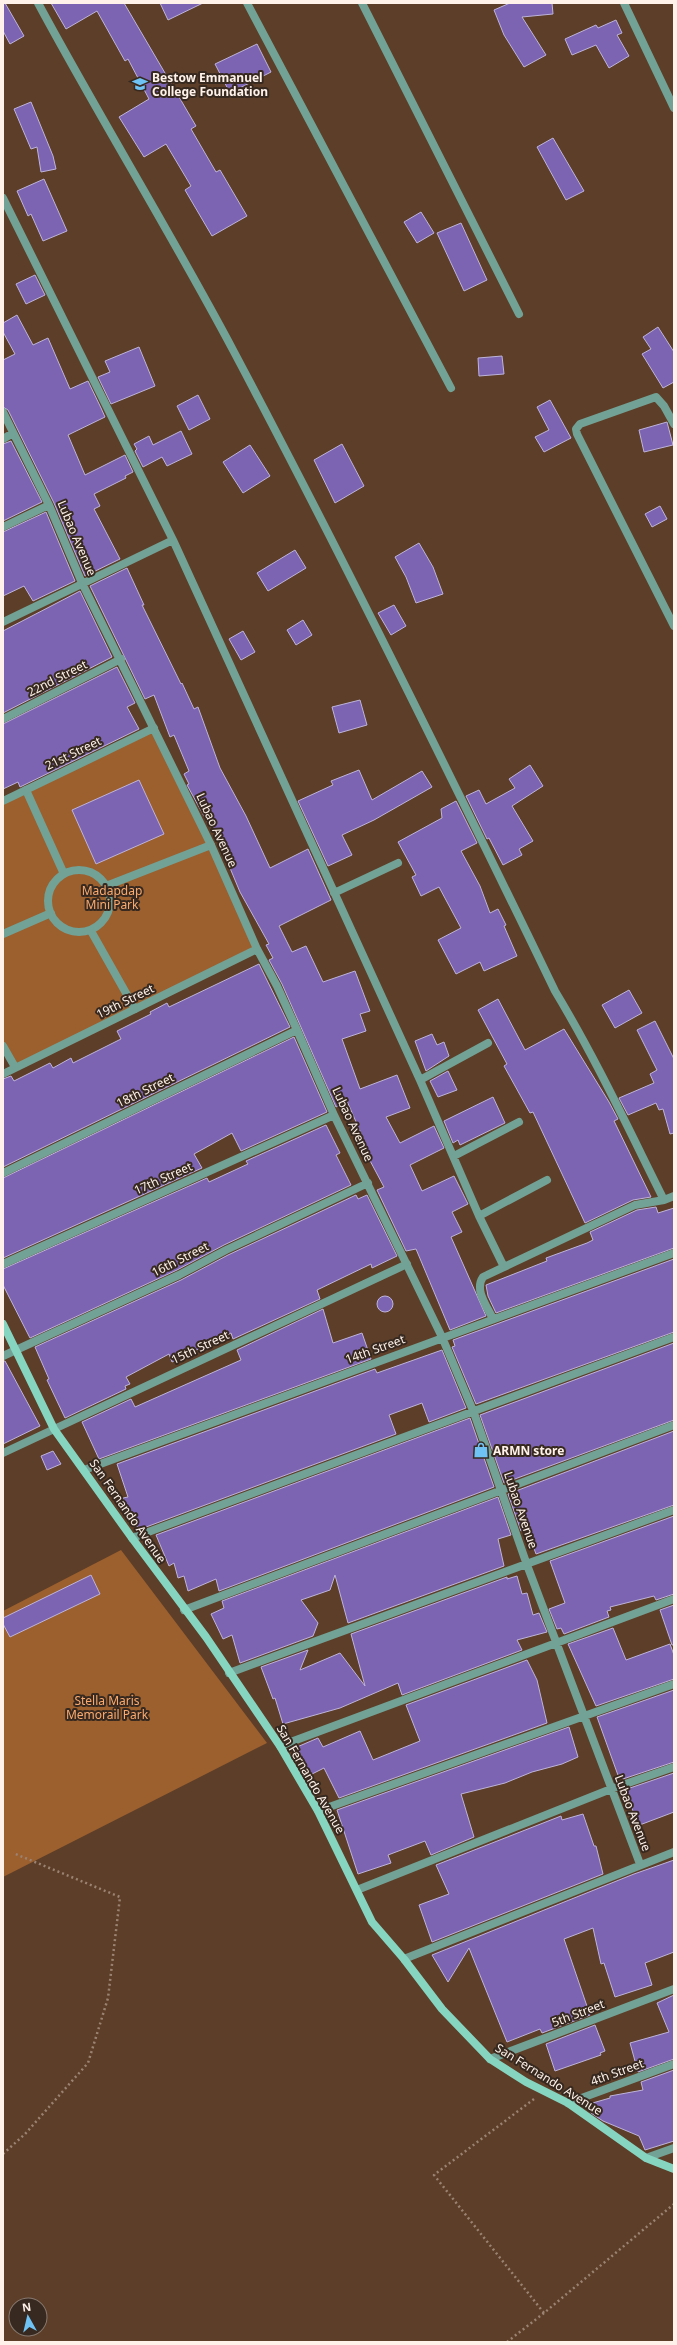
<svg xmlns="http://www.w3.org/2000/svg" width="677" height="2345" viewBox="0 0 677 2345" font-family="'Noto Sans',sans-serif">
<rect width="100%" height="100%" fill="#5d3e28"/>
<path fill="#9c5f2e" d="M154 728 257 949 15 1067 3 1046V801Z
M121 1550 267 1743 3 1877V1611Z"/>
<path fill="#7d64b3" stroke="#beb4db" d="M3 3H5L24 36 10 44 3 31Z
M51 3H124L196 126 191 129 216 172 220 170 247 216 212 236 185 190 191 186 166 144 144 157 119 117 149 99 128 59 125 61 97 11 66 29Z
M160 3H203L168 20Z
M510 3H552L553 14 522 17 546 55 524 67 504 35 494 10Z
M616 20 622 33 617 35 629 56 609 68 596 45 572 55 565 39 596 25 598 28Z
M257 44 271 72 230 93 215 64Z
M31 102 53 156 56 169 41 172 37 147 31 149 14 109Z
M553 138 584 191 566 200 537 147Z
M44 179 67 231 43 241 31 214 28 216 17 191Z
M421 212 434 233 417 243 404 222Z
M461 223 487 280 464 291 437 233Z
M35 275 45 295 26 304 16 284Z
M17 315 33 345 48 338 70 389 88 381 101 408 105 417 68 435 85 475 125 455 133 472 125 476 126 478 94 494 100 506 94 509 120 559 85 576 54 503 8 410 3 407V360L15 354 3 332V323Z
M658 327 674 352V382L663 388 642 354 651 349 643 337Z
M139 347 155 386 111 404 98 377 110 372 105 361Z
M502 356 504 374 479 376 478 358Z
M198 395 210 419 189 430 177 406Z
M550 400 571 438 544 452 535 437 549 430 537 407Z
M667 422 673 445 644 452 639 430Z
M181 431 192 454 167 466 162 457 143 467 135 451 137 449 134 444 149 436 153 445Z
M11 441 42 502 3 521V444Z
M342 444 364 486 335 503 314 460Z
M250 445 270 476 243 493 223 462Z
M660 506 667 519 652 527 645 514Z
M46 512 75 581 33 601 24 586 3 596V532Z
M419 543 433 567 443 594 416 603 406 577 395 557Z
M295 550 306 568 268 591 257 573Z
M127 568 144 605H142L181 684 182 683 194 709 198 707 220 768 246 816 270 868 308 849 331 900 279 926 292 952 306 946 323 982 355 971 370 1011 360 1014 366 1031 342 1039 360 1089 397 1075 410 1108 386 1117 400 1143 434 1126 444 1148 410 1165 422 1191 454 1176 468 1204 452 1212 462 1232 451 1237 486 1316 450 1330 416 1249 406 1251 377 1190 384 1187 359 1140 363 1138 347 1101 336 1107 282 984 269 960 273 958 266 945 269 944 240 892 225 856 227 855 213 826 210 827 187 785 189 784 184 774 189 771 174 735 170 737 154 695 145 699 90 586Z
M80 591 112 657 3 713V631Z
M394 605 406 626 391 635 378 613Z
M303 620 312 635 296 645 287 630Z
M243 631 255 652 241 660 229 639Z
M117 667 135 703 127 707 139 729 20 787 18 782 3 789V724Z
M360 700 367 725 339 733 332 707Z
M530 765 543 786 512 806 533 841 519 849 522 855 503 865 489 838 487 839 466 796 479 790 486 804 515 788 509 779Z
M359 770 372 800 422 771 432 787 374 820 342 835 352 855 328 866 298 801 333 785 331 781Z
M139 780 164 834 96 864 72 810Z
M456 801 477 843 461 851 480 886 490 913 498 909 506 925 504 926 517 956 484 971 480 962 456 974 438 940 461 928 439 887 421 896 412 877 416 875 398 842 442 818 441 809Z
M259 964 290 1027 3 1167V1079L11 1076 14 1081 50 1063 53 1068 71 1058 73 1063 121 1039 117 1031 151 1014 150 1012 167 1003 169 1007Z
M629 990 642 1013 615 1028 602 1005Z
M498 999 525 1050 564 1029 609 1102 618 1119 614 1121 651 1197 633 1200 585 1223 533 1112 530 1113 504 1066 507 1064 478 1010Z
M655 1021 674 1059V1133L670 1134 663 1109 659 1110 656 1103 628 1115 619 1098 654 1083 650 1074 657 1070 637 1030Z
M432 1034 437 1045 444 1042 449 1056 426 1071 415 1041Z
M294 1037 327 1112 241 1151 232 1133 194 1154 202 1168 3 1258V1178Z
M448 1071 457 1090 438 1097 430 1081Z
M493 1097 505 1123 460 1145 458 1140 453 1143 444 1121Z
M326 1125 340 1153 336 1155 351 1185 224 1245 177 1270 30 1338 3 1285V1269L207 1178 209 1182 248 1164 246 1161Z
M356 1195 358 1199 367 1195 397 1256 372 1268 371 1264 317 1290 320 1299 233 1339 231 1333 172 1362 169 1354 126 1377 130 1384 125 1386 126 1389 65 1418 47 1380 49 1379 35 1347 181 1280 228 1255Z
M656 1207 658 1213 674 1208V1248L496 1313 488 1296 486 1285 547 1261 546 1258 587 1243 593 1240 590 1232 637 1210Z
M674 1259V1332L476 1404 452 1347 455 1346 453 1340Z
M377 1304a8 8 0 1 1 16 0a8 8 0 1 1-16 0Z
M323 1309 333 1343 362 1333 371 1359 99 1459 82 1422 131 1399 135 1407 241 1360 237 1350Z
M674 1343V1420L504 1483 480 1415Z
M442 1350 466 1408 429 1422 422 1403 389 1415 396 1434 138 1530 134 1515 127 1517 123 1498 128 1497 117 1464 375 1369 377 1373Z
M3 1361H5L40 1426 3 1444Z
M470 1418 494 1487 219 1591 216 1579 188 1591 184 1576 178 1578 174 1563 169 1566 156 1535Z
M674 1431V1505L536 1554 527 1529 521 1531 508 1494Z
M53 1451 61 1464 47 1470 41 1456Z
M498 1497 511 1535 498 1539 504 1566 348 1623 335 1575 330 1590 301 1600 318 1623 313 1636 240 1663 232 1635 223 1639 211 1614 224 1608 222 1601Z
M674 1516V1594L656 1600 654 1596 610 1607 611 1610 607 1611 609 1617 564 1634 561 1628 557 1629 549 1609 565 1603 550 1561Z
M91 1575 100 1594 10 1637 3 1624V1618Z
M517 1576 522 1594 527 1593 533 1615 539 1613 547 1632 517 1640 522 1650 402 1695 398 1683 340 1708 283 1724 275 1698 273 1699 261 1667 308 1650 300 1670 340 1653 365 1686 351 1634 507 1577V1579Z
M674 1605V1645H672L660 1610Z
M613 1628 626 1660 670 1644 674 1655V1679L596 1706 568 1644Z
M527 1660 537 1680 547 1723 339 1798 324 1768 310 1775 297 1747 318 1738 323 1747 360 1731 373 1760 420 1741 406 1705Z
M674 1690V1762L623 1779V1777L619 1778 597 1717Z
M569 1727 578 1757 562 1764 532 1772 505 1783 461 1794 474 1837 431 1855 425 1841 388 1855 391 1863 358 1874 337 1810Z
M674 1773V1812L637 1826 627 1789Z
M583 1814 594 1846H596L603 1874 432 1942 419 1905 449 1894 436 1865 561 1816 562 1820Z
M674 1860V1952L645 1963 652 1985 615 1997 604 1963 601 1964 593 1928 564 1939 590 2015 542 2033 540 2029 507 2042 469 1948 448 1982 432 1955 634 1874Z
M674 1995V2059L638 2072 630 2043 669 2032 657 2003Z
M595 2025 605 2051 600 2053 601 2055 555 2071 546 2044Z
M674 2070V2141L645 2150 639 2136 603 2121 591 2113 589 2104 610 2098V2096L643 2090 641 2082Z"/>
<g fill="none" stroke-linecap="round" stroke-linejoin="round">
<path stroke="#9b8373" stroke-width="2.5" stroke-dasharray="2 3" stroke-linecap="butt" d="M534 2099 434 2175 544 2313 674 2204
M3 2154 25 2134 88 2063 108 1998 120 1897 13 1853
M507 2342 544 2313"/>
<path stroke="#72a295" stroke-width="8" d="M26 790 64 874
M48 901a31 31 0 1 1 62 0a31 31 0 1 1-62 0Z
M106 886 211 845
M91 931 135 1009
M3 934 51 913"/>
<path stroke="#72a295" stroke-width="8" d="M38 3C101 120 171 233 233 350 345 561 451 776 555 991 596 1059 629 1130 664 1200L635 1205 483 1277C474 1290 487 1306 493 1319
M247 3 451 388
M362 3 519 314
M624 3 674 108
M3 198 173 540 420 1080 479 1216 504 1267
M3 412 49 505 82 583 211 845 257 949 277 986 297 1030 334 1115 442 1337 474 1413 527 1565 640 1864
M674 424 664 406 656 397 580 424 576 429 577 434 674 626
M3 439 13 433
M3 527 49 505
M3 622 173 540
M3 719 121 659
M3 801 154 728
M334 893 398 863
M3 1046 15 1067
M3 1074 257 949
M420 1080 488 1043
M454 1156 519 1122
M3 1173 297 1030
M664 1200 674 1196
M479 1216 547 1180
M3 1264 334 1115
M3 1356 179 1275 226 1250 368 1183
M3 1453 407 1264
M84 1470 674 1253
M132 1538 674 1337
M184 1610 674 1425
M229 1673 674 1510
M280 1746 674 1599
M318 1811 674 1684
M357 1890 611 1789 674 1767
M404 1959 674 1852
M490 2059 674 1989
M568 2103 674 2064
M646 2158 674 2148"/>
<path stroke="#86d5c1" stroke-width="8" d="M3 1324 54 1429 132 1538 206 1637 280 1746 318 1811 372 1922 404 1959 442 2009 490 2059 526 2082 568 2103 646 2158 674 2169"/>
</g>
<defs>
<g id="university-bare" transform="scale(1.2)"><path d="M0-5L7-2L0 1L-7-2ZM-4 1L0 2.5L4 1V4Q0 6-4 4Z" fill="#6fc2f4" stroke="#37291f" stroke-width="2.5" paint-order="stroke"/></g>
<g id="shop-bare" transform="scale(1.2)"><path d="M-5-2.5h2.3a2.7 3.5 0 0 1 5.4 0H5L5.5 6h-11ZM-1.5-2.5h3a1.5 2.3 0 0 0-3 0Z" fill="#6fc2f4" stroke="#37291f" stroke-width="2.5" paint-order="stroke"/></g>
</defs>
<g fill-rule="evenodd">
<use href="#university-bare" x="140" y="84"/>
<use href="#shop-bare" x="481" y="1450"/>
</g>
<g text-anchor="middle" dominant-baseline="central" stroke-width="4" stroke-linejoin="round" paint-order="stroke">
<g font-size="12" font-weight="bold" fill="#fef2ea" stroke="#37291f" text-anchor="start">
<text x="152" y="77">Bestow Emmanuel<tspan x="152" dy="14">College Foundation</tspan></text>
<text x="493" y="1450">ARMN store</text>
</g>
<g font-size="12" fill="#fef2ea" stroke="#37291f">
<text transform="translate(77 538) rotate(67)">Lubao Avenue</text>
<text transform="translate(57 678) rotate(-27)">22nd Street</text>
<text transform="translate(73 753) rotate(-26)">21st Street</text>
<text transform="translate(217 830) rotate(65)">Lubao Avenue</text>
<text transform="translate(125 1001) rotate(-26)">19th Street</text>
<text transform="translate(145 1090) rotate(-26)">18th Street</text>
<text transform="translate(353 1124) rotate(65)">Lubao Avenue</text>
<text transform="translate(163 1178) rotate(-24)">17th Street</text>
<text transform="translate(180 1259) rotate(-27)">16th Street</text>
<text transform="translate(200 1347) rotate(-25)">15th Street</text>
<text transform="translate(375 1349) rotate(-20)">14th Street</text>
<text transform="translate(521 1510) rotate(71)">Lubao Avenue</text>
<text transform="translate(128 1511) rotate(55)">San Fernando Avenue</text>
<text transform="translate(311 1779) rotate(60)">San Fernando Avenue</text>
<text transform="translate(633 1813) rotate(69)">Lubao Avenue</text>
<text transform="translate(578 2013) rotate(-21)">5th Street</text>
<text transform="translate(617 2072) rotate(-20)">4th Street</text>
<text transform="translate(549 2079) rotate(32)">San Fernando Avenue</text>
</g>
<g font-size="12" fill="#fbab6f" stroke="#37291f">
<text x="112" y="890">Madapdap<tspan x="112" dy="14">Mini Park</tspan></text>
<text x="107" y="1700">Stella Maris<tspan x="107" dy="14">Memorail Park</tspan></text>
</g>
</g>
<rect width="677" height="2345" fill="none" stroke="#fef2ea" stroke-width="8"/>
<g transform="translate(28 2317) rotate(352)"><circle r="19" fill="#37291f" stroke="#877970"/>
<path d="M0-3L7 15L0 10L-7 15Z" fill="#6fc2f4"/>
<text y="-6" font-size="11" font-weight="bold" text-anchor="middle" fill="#fef2ea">N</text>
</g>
</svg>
